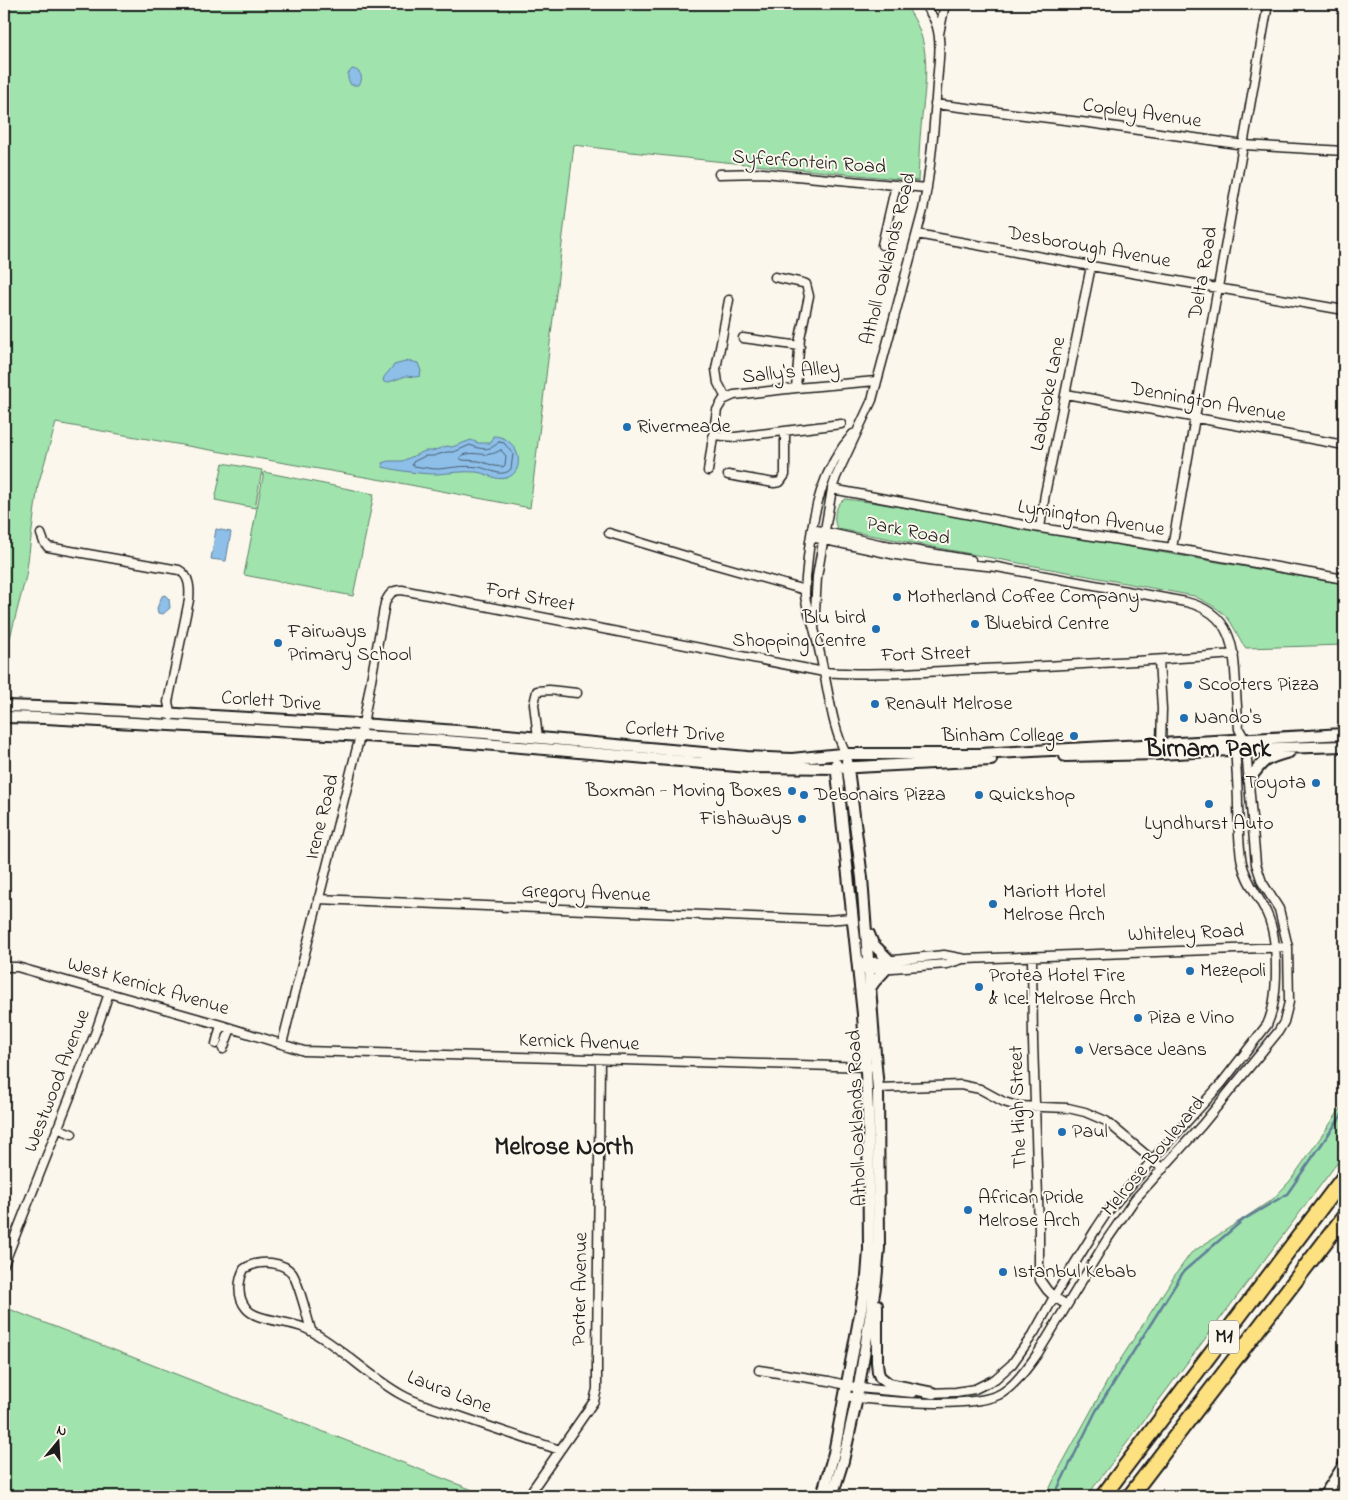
<svg xmlns="http://www.w3.org/2000/svg" width="1348" height="1500" viewBox="0 0 1348 1500" font-family="'Indie Flower',sans-serif">
<rect width="100%" height="100%" fill="#fbf7ec"/>
<filter id="ink" filterUnits="userSpaceOnUse"><feTurbulence type="fractalNoise" baseFrequency=".02" numOctaves="2"/><feDisplacementMap in="SourceGraphic" scale="10" xChannelSelector="R" yChannelSelector="G"/><feConvolveMatrix kernelMatrix="1 2 1 2 8 2 1 2 1" color-interpolation-filters="sRGB"/></filter>
<g filter="url(#ink)">
<path fill="#a0e3ad" stroke="#5e8064" d="M4 4H904C935 41 925 83 921 127 919 145 919 163 918 181 803 169 689 160 574 145L530 508 405 484 56 423 38 485 26 576 4 661Z
M223 463 262 470 255 508 215 500Z
M264 472 374 494 353 596 244 575Z
M845 499 877 503 1344 584V645L1246 648C1241 643 1238 634 1234 628 1226 611 1210 604 1194 596L838 529C831 521 836 503 845 499Z
M1344 1104V1154L1087 1496H1046L1058 1471 1113 1371 1175 1275 1191 1253 1273 1199 1290 1181Z
M4 1307 488 1496H4Z"/>
<path fill="#8dbfe9" stroke="#607e97" d="M352 69C361 70 364 78 359 85H351L348 79V74Z
M409 361 418 363 421 371 420 376 415 377 406 376 386 383 383 381 384 377 394 365Z
M493 436C519 436 528 472 506 478 495 481 487 473 476 472 463 471 450 473 437 474 421 474 399 471 383 467L382 463 388 461H402L425 451H432L447 446 452 447 471 440 478 443H491Z
M216 529 231 532 226 561 211 559Z
M165 595 169 599 170 608 163 614 158 613 157 608 162 596Z"/>
<g fill="none" stroke-linecap="round" stroke-linejoin="round">
<path stroke="#495d6e" stroke-width="1" d="M499 442 504 443 513 454 511 469C501 479 489 468 478 467 464 465 451 468 438 469 430 469 422 467 414 466L412 465 413 462 425 456H433L447 452H454L470 445C482 450 490 451 499 442Z
M501 450 506 456 505 465 503 467 495 466 479 461 462 460 460 458 461 456C477 449 484 460 501 450Z"/>
<path stroke="#607e97" stroke-width="2.5" d="M1054 1496 1096 1411 1184 1271 1243 1220 1287 1194 1344 1112"/>
<g stroke="#1c1c1c" stroke-width="11">
<path id="street" d="M939 34 945 4
M935 104 1089 123 1244 145 1344 151
M719 174 763 173 927 188
M917 234 1091 266 1344 310
M882 245 896 185
M775 277 803 283 806 284 809 296 800 338 796 388
M743 338 800 346
M1066 394 1344 445
M726 398 718 383 716 369 729 300
M713 435 735 437 841 424
M708 471 717 410 723 400 734 395 796 388 876 381
M728 475 774 483 780 482 785 475V431
M832 489 1040 528 1172 548 1344 579
M1040 528 1045 494 1091 266
M812 529 879 544 971 560
M609 533 699 560 805 590
M41 534 44 542 48 547 179 570C190 576 190 589 189 600L168 702 171 716
M811 537 896 555 936 561 997 567 1186 602C1232 613 1234 647 1236 687 1236 701 1238 715 1239 729L1245 740 1246 749 1256 864 1262 882 1279 909 1288 947 1289 1002 1284 1022 1278 1032 1202 1125 1135 1199 1106 1241 1038 1353C1029 1366 1015 1385 1002 1393 974 1410 878 1401 844 1396
M1172 548 1268 4
M814 629 817 577 832 489 836 477 872 400 923 210C931 169 934 127 937 84 938 66 942 45 937 27 935 18 929 11 924 4
M1159 660 1162 709 1161 745
M538 738 534 704 537 691 549 690 577 693
M846 754C833 729 830 700 824 673 821 658 818 643 814 629 811 617 806 607 805 595 805 583 807 570 808 557 813 512 822 469 853 434
M318 899 826 920 852 918
M1032 957 1033 1041 1039 1230V1269L1040 1280 1047 1290 1054 1297 1067 1305
M864 963 944 955 965 959 1020 957 1288 947
M4 967H17L221 1025 304 1051 869 1067
M865 970 947 964 963 959
M216 1044 221 1025
M282 1044 363 724 385 603C389 594 392 590 402 590L824 672C877 676 930 671 984 669 1067 665 1151 661 1234 654
M223 1049 231 1028
M878 1088 961 1085 980 1089 1004 1102 1017 1106 1068 1108 1085 1112 1106 1121 1163 1169
M57 1128 72 1134
M4 1264 96 1031 109 993
M311 1330C307 1317 299 1283 292 1273 287 1267 279 1264 271 1263 261 1262 253 1263 244 1269 238 1281 237 1297 246 1308 256 1322 292 1320 309 1330 343 1348 369 1377 402 1395 420 1405 440 1410 459 1416 493 1428 526 1439 560 1450
M759 1370 829 1381 858 1388 912 1393
M929 1393 956 1392 975 1389 995 1379 1012 1364 1034 1333 1054 1297 1096 1229 1106 1214 1161 1150 1221 1084 1267 1025C1279 999 1279 940 1267 914 1259 896 1246 882 1242 863 1238 844 1239 825 1238 806 1238 786 1236 765 1235 745
M528 1496 594 1401 597 1389V1358L600 1060"/>
</g>
<g stroke="#1c1c1c" stroke-width="14">
<path id="secondary" d="M4 706 72 708 375 725 485 733 747 757 792 759 841 754H979L1344 734
M4 717 46 718 433 740 533 748 748 767 837 768 991 760
M1065 756 1160 754 1246 749 1344 746
M1249 780C1264 759 1264 759 1289 752
M869 934 873 944 889 960
M870 988 875 981 887 968
M877 1305V1362L878 1372 880 1377 889 1384 933 1393
M822 1496 834 1453 867 1277 869 1250 868 1111 863 1014 836 764
M832 1496 843 1461 857 1398 876 1281 879 1248 878 1088 876 1067 862 878 847 761
M1324 1496 1344 1465"/>
</g>
<g stroke="#1c1c1c" stroke-width="18">
<path id="highway" d="M1103 1496 1344 1177
M1130 1496 1344 1217"/>
</g>
<use href="#street" stroke="#fbf7ec" stroke-width="8"/>
<use href="#secondary" stroke="#fbf7ec" stroke-width="10"/>
<use href="#highway" stroke="#fde080" stroke-width="14"/>
</g>
</g>
<g fill="#1f6fb2" stroke="#fbf7ec" stroke-width="2">
<circle cx="627" cy="427" r="5"/>
<circle cx="897" cy="597" r="5"/>
<circle cx="975" cy="624" r="5"/>
<circle cx="876" cy="629" r="5"/>
<circle cx="278" cy="643" r="5"/>
<circle cx="1188" cy="685" r="5"/>
<circle cx="875" cy="704" r="5"/>
<circle cx="1184" cy="718" r="5"/>
<circle cx="1074" cy="736" r="5"/>
<circle cx="1316" cy="783" r="5"/>
<circle cx="792" cy="791" r="5"/>
<circle cx="804" cy="795" r="5"/>
<circle cx="979" cy="795" r="5"/>
<circle cx="1209" cy="804" r="5"/>
<circle cx="802" cy="819" r="5"/>
<circle cx="993" cy="904" r="5"/>
<circle cx="1190" cy="971" r="5"/>
<circle cx="979" cy="987" r="5"/>
<circle cx="1138" cy="1018" r="5"/>
<circle cx="1079" cy="1050" r="5"/>
<circle cx="1062" cy="1132" r="5"/>
<circle cx="968" cy="1210" r="5"/>
<circle cx="1003" cy="1272" r="5"/>
</g>
<g text-anchor="middle" dominant-baseline="central" stroke-width="4" stroke-linejoin="round" paint-order="stroke">
<rect fill="#fbf7ec" stroke="#5f5e5a" stroke-width="1" x="1209" y="1320.5" width="30" height="33" rx="4"/>
<g font-size="19" font-weight="bold" fill="#1c1c1c">
<text x="1224" y="1337">M1</text>
</g>
<g font-size="20" fill="#1c1c1c" stroke="#fbf7ec">
<text transform="translate(1142 114) rotate(8)">Copley Avenue</text>
<text transform="translate(809 163) rotate(4)">Syferfontein Road</text>
<text transform="translate(1089 248) rotate(10)">Desborough Avenue</text>
<text transform="translate(889 259) rotate(-76)">Atholl Oaklands Road</text>
<text transform="translate(1204 273) rotate(-80)">Delta Road</text>
<text transform="translate(791 373) rotate(-6)">Sally's Alley</text>
<text transform="translate(1049 394) rotate(-79)">Ladbroke Lane</text>
<text transform="translate(1208 403) rotate(10)">Dennington Avenue</text>
<text transform="translate(1091 519) rotate(9)">Lymington Avenue</text>
<text transform="translate(908 532) rotate(11)">Park Road</text>
<text transform="translate(530 598) rotate(11)">Fort Street</text>
<text transform="translate(926 655) rotate(-2)">Fort Street</text>
<text transform="translate(271 702) rotate(4)">Corlett Drive</text>
<text transform="translate(675 733) rotate(5)">Corlett Drive</text>
<text transform="translate(323 817) rotate(-76)">Irene Road</text>
<text transform="translate(586 894) rotate(2)">Gregory Avenue</text>
<text transform="translate(1186 934) rotate(-2)">Whiteley Road</text>
<text transform="translate(148 987) rotate(16)">West Kernick Avenue</text>
<text transform="translate(579 1043) rotate(2)">Kernick Avenue</text>
<text transform="translate(58 1081) rotate(-69)">Westwood Avenue</text>
<text transform="translate(1019 1107) rotate(-92)">The High Street</text>
<text transform="translate(858 1118) rotate(-92)">Atholl Oaklands Road</text>
<text transform="translate(1154 1157) rotate(-50)">Melrose Boulevard</text>
<text transform="translate(581 1289) rotate(-89)">Porter Avenue</text>
<text transform="translate(449 1393) rotate(21)">Laura Lane</text>
</g>
<g font-size="20" fill="#1c1c1c" stroke="#fbf7ec" text-anchor="start">
<text x="637" y="427">Rivermeade</text>
<text x="907" y="597">Motherland Coffee Company</text>
<text x="866" y="618" text-anchor="end">Blu bird<tspan x="866" dy="23">Shopping Centre</tspan></text>
<text x="985" y="624">Bluebird Centre</text>
<text x="288" y="632">Fairways<tspan x="288" dy="23">Primary School</tspan></text>
<text x="1198" y="685">Scooters Pizza</text>
<text x="885" y="704">Renault Melrose</text>
<text x="1194" y="718">Nando's</text>
<text x="1064" y="736" text-anchor="end">Binham College</text>
<text x="1306" y="783" text-anchor="end">Toyota</text>
<text x="782" y="791" text-anchor="end">Boxman - Moving Boxes</text>
<text x="814" y="795">Debonairs Pizza</text>
<text x="989" y="795">Quickshop</text>
<text x="792" y="819" text-anchor="end">Fishaways</text>
<text x="1209" y="824" text-anchor="middle">Lyndhurst Auto</text>
<text x="1003" y="892">Mariott Hotel<tspan x="1003" dy="23">Melrose Arch</tspan></text>
<text x="1200" y="971">Mezepoli</text>
<text x="989" y="976">Protea Hotel Fire<tspan x="989" dy="23">&amp; Ice! Melrose Arch</tspan></text>
<text x="1148" y="1018">Piza e Vino</text>
<text x="1089" y="1050">Versace Jeans</text>
<text x="1072" y="1132">Paul</text>
<text x="978" y="1198">African Pride<tspan x="978" dy="23">Melrose Arch</tspan></text>
<text x="1013" y="1272">Istanbul Kebab</text>
</g>
<g font-size="25" font-weight="bold" fill="#1c1c1c" stroke="#fbf7ec">
<text x="1208" y="750">Birnam Park</text>
<text x="564" y="1148">Melrose North</text>
</g>
</g>
<rect width="1348" height="1500" fill="none" stroke="#fbf7ec" stroke-width="20"/>
<rect x="10" y="10" width="1328" height="1480" fill="none" stroke="#1c1c1c" stroke-width="2" filter="url(#ink)"/>
<g transform="translate(58 1442) rotate(18)" stroke="#fbf7ec" stroke-width="4" paint-order="stroke">
<path d="M0-4L9 19L0 12L-9 19Z" fill="#1c1c1c"/>
<text y="-8" font-size="14" font-weight="bold" text-anchor="middle" fill="#1c1c1c">N</text>
</g>
</svg>
